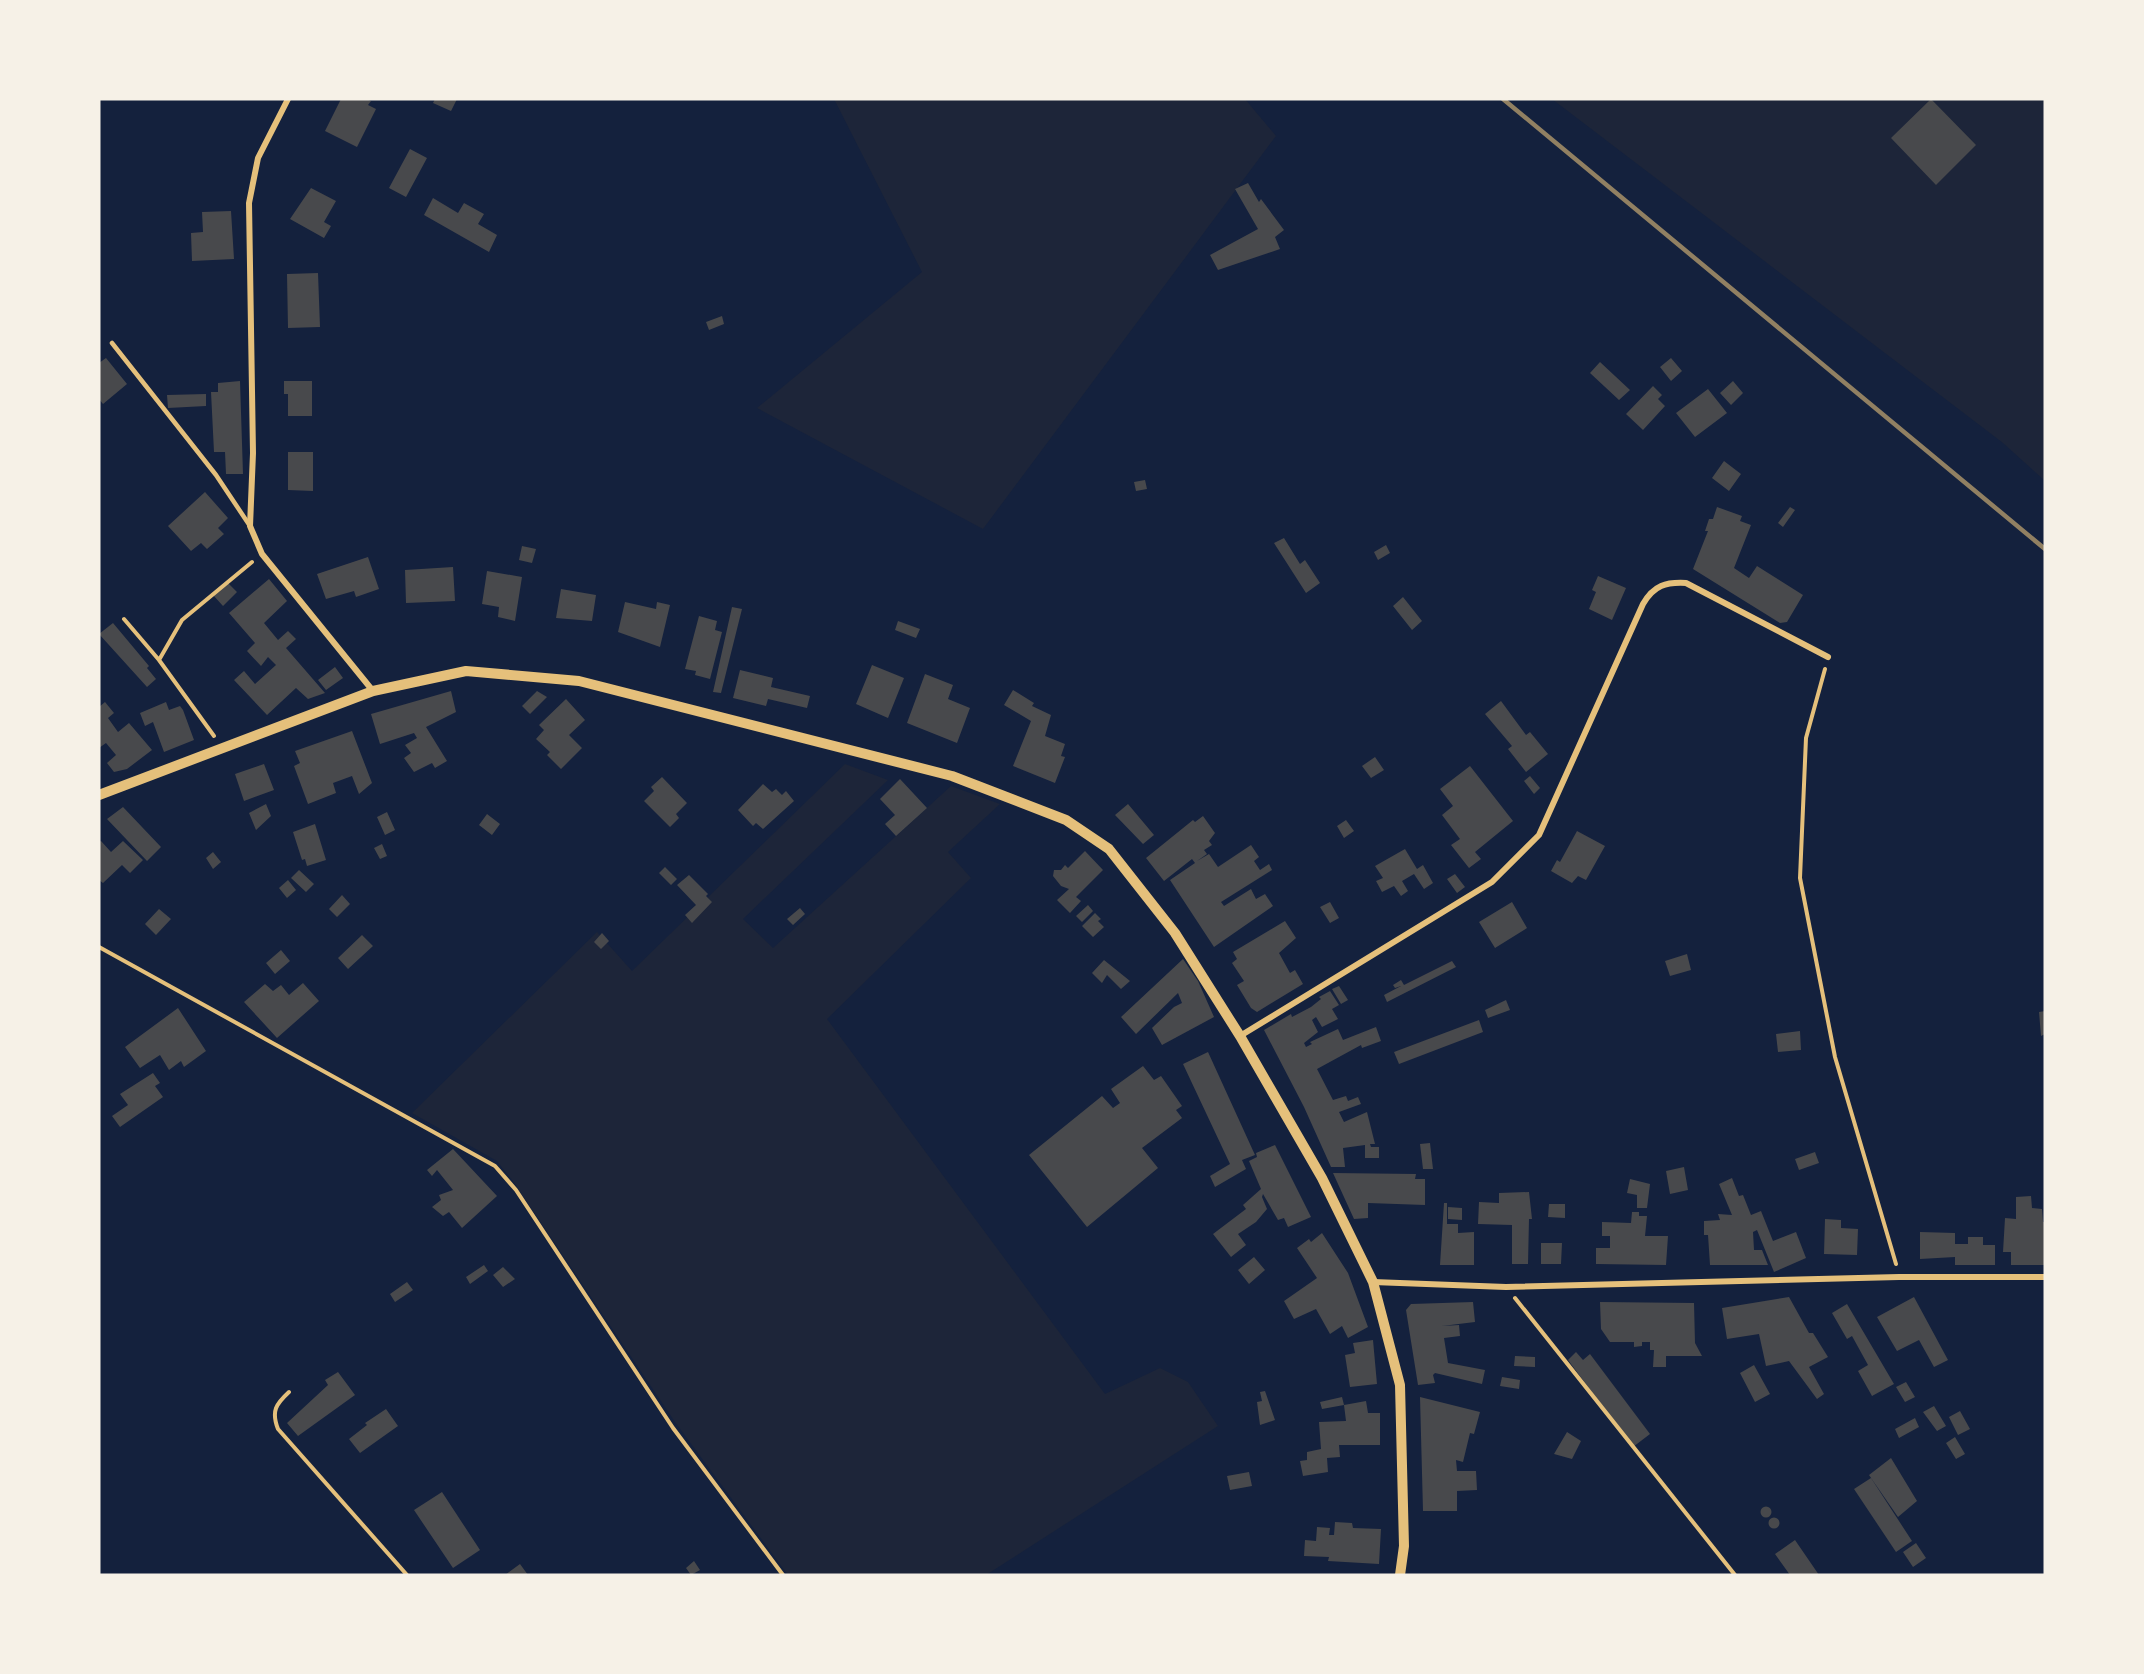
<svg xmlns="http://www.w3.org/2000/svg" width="2144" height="1674" viewBox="0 0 2144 1674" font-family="'Noto Sans',sans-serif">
<rect width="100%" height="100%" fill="#14213d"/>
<path fill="#1d2539" d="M834 99H1245L1276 136 983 529 757 408 922 272Z
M1552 99H2045V481L2003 443Z
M845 764 888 780 743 919 773 948 951 786 1000 804 948 852 971 878 827 1019 1105 1394 1160 1368 1188 1382 1218 1426 986 1575H788L675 1422 515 1184 497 1161 412 1113 597 932 632 971Z"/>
<path fill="#48494c" d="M341 99H366L371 101 368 105 376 109 357 147 325 131Z
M435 99H457L451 111 433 103Z
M1931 99 1976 145 1936 185 1891 138Z
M410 149 427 158 406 197 389 188Z
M1248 183 1259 202 1261 199 1284 230 1275 237 1280 249 1218 270 1210 255 1258 229 1235 189Z
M311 188 336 201 324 222 331 226 324 238 290 219Z
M433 198 458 213 464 203 484 214 478 224 497 235 489 252 424 215Z
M231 211 234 259 192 261 191 233 203 232 202 212Z
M318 273 320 327 288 328 287 274Z
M722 316 724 324 709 330 706 322Z
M106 358 127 384 103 404 99 399V363Z
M1671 358 1682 371 1671 381 1660 367Z
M1600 362 1630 390 1619 400 1590 373Z
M240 381 243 474H226L225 452H214L211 392H218V383Z
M284 381H312V416H288V394H284Z
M1733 381 1743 393 1731 405 1720 393Z
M1653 386 1662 395 1658 399 1665 406 1643 430 1626 414Z
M1708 389 1727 413 1695 437 1676 413Z
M206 394V406L168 408 167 395Z
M288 452H313V491L288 490Z
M1724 461 1741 474 1729 491 1712 478Z
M1145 480 1147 489 1136 491 1134 482Z
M205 492 228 518 218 528 224 534 207 549 201 543 191 551 168 526Z
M1717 507 1742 516 1740 521 1751 525 1734 568 1749 578 1757 566 1803 595 1787 622 1780 623 1693 569 1708 531H1705L1709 519H1713Z
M1790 507 1795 510 1783 527 1778 523Z
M1284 538 1300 564 1305 560 1320 583 1306 593 1274 543Z
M1386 545 1390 553 1378 560 1374 552Z
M522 546 536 549 532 563 519 560Z
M368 557 379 589 356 597 354 591 326 599 317 574Z
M453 567 455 601 406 603 405 570Z
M487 571 522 577 515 621 498 617 499 607 482 604Z
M1598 576 1626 588 1612 620 1589 609 1596 592 1592 590Z
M269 579 287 601 264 623 278 640 288 631 296 639 286 648 325 693 308 699 296 688 267 715 234 680 244 671 255 684 276 665 268 657 261 666 247 651 255 643 229 613Z
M227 582 237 592 223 606 213 595Z
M561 589 596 595 592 621 556 618Z
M1403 597 1422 621 1412 630 1393 606Z
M625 602 656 609 657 602 670 605 660 647 618 632Z
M732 607 742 609 721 693 713 692Z
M699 616 717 621 715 630 722 632 710 679 695 675 696 671 685 669Z
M898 621 920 629 916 638 895 630Z
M113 623 149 666 147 668 156 679 147 687 99 634Z
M872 665 904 678 888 718 856 704Z
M335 667 343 678 326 690 318 680Z
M740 670 773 678 771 687 810 696 807 708 768 699 766 706 733 698Z
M925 674 953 685 948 699 970 708 957 743 907 723Z
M1013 690 1034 703 1032 706 1051 715 1045 736 1065 744 1061 756 1065 757 1055 783 1013 766 1031 721 1004 705Z
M451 691 456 712 426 727 447 761 435 768 432 763 414 772 404 758 411 753 405 745 417 738 414 733 380 744 371 714Z
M537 691 547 697 530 714 522 706Z
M566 699 585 720 569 735 582 748 561 769 547 755 550 752 536 739 544 730 539 725Z
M1501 701 1526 735 1530 732 1548 754 1526 772 1508 749 1512 746 1485 714Z
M105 702 114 713 108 718 118 732 129 723 152 750 127 769 114 772 107 763 116 755 106 743 99 748V707Z
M166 702 169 710 180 706 183 710 194 740 164 752 153 722 145 726 140 713Z
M352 731 372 783 359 794 352 776 333 783 336 793 308 804 294 766 300 763 295 751Z
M1375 757 1384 770 1371 778 1362 766Z
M264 764 274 790 244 801 235 774Z
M1470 766 1513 821 1475 852 1481 859 1469 868 1451 845 1460 839 1442 815 1453 806 1440 789Z
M1530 776 1540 788 1534 794 1524 781Z
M662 777 687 803 676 814 679 818 670 827 644 801 654 791 651 787Z
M900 779 927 808 896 836 885 824 895 815 880 799Z
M763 784 772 792 776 789 782 795 786 791 794 801 763 829 756 823 753 826 738 810Z
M266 804 271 816 256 830 249 813Z
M1128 804 1154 835 1143 844 1115 815Z
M123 807 161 847 147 861 107 819Z
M387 812 395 830 385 835 377 817Z
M487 814 500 824 492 835 479 825Z
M1203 816 1215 833 1209 841 1212 845 1204 850 1207 854 1197 861 1209 854 1218 867 1251 845 1259 857 1254 861 1260 870 1269 864 1272 870 1221 902 1224 906 1251 889 1256 899 1265 894 1273 906 1214 947 1170 880 1195 863 1192 859 1164 881 1146 858 1193 820 1195 822Z
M1346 820 1354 831 1344 838 1337 826Z
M315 824 326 860 307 866 305 859 302 860 293 832Z
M1577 831 1605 846 1586 880 1578 876 1572 883 1551 871 1557 860 1560 862Z
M101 841 111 852 123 841 143 860 130 873 122 865 103 883 99 880V842Z
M382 844 387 856 380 859 374 848Z
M1405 849 1417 869 1423 865 1433 883 1424 889 1414 874 1402 881 1408 891 1401 896 1394 886 1382 892 1376 881 1383 878 1375 866Z
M1085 851 1103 870 1076 897 1081 901 1070 913 1057 900 1069 889 1061 886 1053 876 1054 870H1061L1065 865 1068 868Z
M213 852 221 862 213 869 206 858Z
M665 867 677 879 671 885 659 873Z
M299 870 314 884 306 892 291 878Z
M1455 874 1465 887 1457 893 1447 879Z
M689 875 708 894 706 896 712 902 692 923 685 915 696 905 677 885Z
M288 880 296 890 287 898 279 888Z
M342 895 350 904 337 917 329 909Z
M1330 902 1339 918 1330 923 1320 907Z
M1512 902 1527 928 1495 948 1479 922Z
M1088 905 1093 911 1082 922 1076 916Z
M800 908 805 914 793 925 787 919Z
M159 909 171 919 156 935 145 924Z
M1095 913 1101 919 1098 921 1104 927 1093 937 1082 926Z
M1285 921 1296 938 1279 953 1290 973 1295 970 1303 984 1257 1012 1251 1008 1237 985 1244 981 1232 963 1237 959 1233 952Z
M602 933 609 941 601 949 594 942Z
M362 935 373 946 348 969 338 958Z
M281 950 290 961 275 974 266 963Z
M1687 954 1691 970 1670 976 1665 961Z
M1183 959 1198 981 1214 1017 1162 1045 1152 1028 1174 1007 1182 1003 1178 993 1136 1034 1121 1017Z
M1104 960 1130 981 1121 989 1107 975 1102 983 1092 973Z
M1452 961 1456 967 1387 1002 1384 995 1401 986 1395 988 1393 985 1401 980 1404 985Z
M303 983 319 1001 277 1038 244 1002 265 984 273 991 281 985 289 995Z
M1339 986 1348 1000 1341 1004 1332 989Z
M1330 991 1339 1005 1332 1009 1338 1019 1322 1027 1316 1017 1312 1020 1318 1032 1304 1043 1306 1047 1312 1044 1310 1042 1338 1029 1343 1040 1376 1027 1381 1041 1362 1048 1361 1045 1317 1069 1333 1100 1346 1096 1348 1101 1358 1097 1361 1104 1339 1112 1344 1122 1367 1112 1375 1144H1370L1371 1147H1379V1158H1365V1145L1343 1148 1345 1167H1331L1304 1107 1264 1030 1291 1014 1292 1017 1311 1007 1321 999 1319 997Z
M1506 1000 1510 1010 1488 1018 1485 1010Z
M178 1008 206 1051 184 1067 181 1061 169 1070 160 1055 140 1068 125 1047Z
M2045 1011V1034L2041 1036 2039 1012Z
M1479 1020 1483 1032 1399 1064 1394 1052Z
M1800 1031 1801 1050 1778 1052 1776 1034Z
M1208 1052 1255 1155 1242 1160 1246 1169 1215 1187 1210 1176 1230 1164 1183 1064Z
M1143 1066 1154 1080 1161 1076 1182 1106 1176 1110 1182 1118 1142 1148 1158 1168 1087 1227 1029 1155 1102 1096 1113 1108 1120 1103 1111 1089Z
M153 1073 160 1083 155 1086 163 1097 120 1127 112 1116 128 1105 120 1094Z
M1430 1143 1433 1169H1423L1420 1144Z
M1275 1145 1311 1217 1288 1227 1284 1218 1278 1220 1263 1194 1262 1197 1267 1209 1256 1222 1238 1234 1246 1245 1231 1257 1213 1234 1246 1209 1243 1205 1261 1189 1249 1161 1257 1157 1256 1153Z
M453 1149 497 1196 462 1228 449 1212 443 1216 432 1207 441 1200 439 1195 453 1190 437 1170 432 1176 427 1170Z
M1815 1152 1819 1163 1799 1170 1795 1159Z
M1684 1167 1688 1190 1670 1194 1666 1171Z
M1333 1173 1416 1174 1415 1179H1425V1205L1368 1203V1218L1354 1219Z
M1732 1178 1739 1196 1743 1195 1751 1215 1761 1211 1773 1241 1796 1232 1806 1258 1774 1272 1757 1230 1753 1232 1754 1250H1762L1768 1265H1710L1708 1235H1704V1221L1720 1220 1718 1214 1732 1215 1719 1184Z
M1630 1179 1650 1184 1647 1208H1637V1195L1627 1193Z
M1529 1192 1532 1219H1529L1528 1264H1512V1225L1478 1224 1479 1202 1499 1203V1193Z
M2031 1196 2032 1208 2042 1209 2043 1222H2045V1265H2011V1252H2003L2005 1218 2016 1219V1197Z
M1444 1203H1447V1224H1458V1233L1474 1232V1265H1440Z
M1549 1204H1565V1218L1548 1217Z
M1448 1207 1462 1208V1220L1448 1219Z
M1632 1212H1639V1216H1647L1645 1236H1668L1666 1265 1596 1264V1248H1610V1236H1602V1222L1631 1223Z
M1825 1219 1841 1220V1228L1858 1229 1857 1255 1824 1254Z
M1920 1232 1955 1233V1244H1968V1237H1983V1245H1995V1265H1955V1257L1920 1259Z
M1322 1233 1348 1273 1368 1327 1348 1338 1342 1326 1330 1334 1316 1309 1294 1319 1284 1301 1317 1278 1297 1248 1309 1239 1311 1242Z
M1541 1243H1562L1561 1264H1541Z
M1254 1257 1265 1270 1249 1284 1238 1270Z
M484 1265 488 1271 470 1284 466 1277Z
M503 1267 515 1279 503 1287 493 1275Z
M407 1282 413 1290 395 1302 390 1294Z
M1789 1297 1809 1333H1813L1828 1357 1809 1367 1824 1394 1817 1399 1789 1361 1766 1366 1759 1334 1727 1339 1722 1308Z
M1914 1297 1948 1360 1934 1367 1919 1340 1897 1351 1877 1317Z
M1473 1302 1475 1322 1442 1326 1459 1325 1460 1336 1444 1338 1448 1363 1485 1370 1482 1384 1435 1373 1433 1375 1435 1383 1418 1385 1406 1310 1411 1304Z
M1600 1302 1694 1303 1695 1343 1702 1356H1666V1367H1653L1654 1350H1650V1342H1642V1346L1634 1347V1342H1610L1601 1329Z
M1847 1304 1894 1384 1872 1396 1858 1371 1868 1365 1852 1336 1847 1339 1832 1313Z
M1373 1340 1377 1384 1350 1387 1345 1355 1355 1353 1353 1343Z
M1576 1352 1583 1360 1590 1354 1650 1434 1633 1447 1568 1360Z
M1515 1356 1535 1357V1367L1514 1366Z
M1754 1365 1770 1394 1755 1402 1740 1373Z
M338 1372 355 1395 298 1436 287 1423 328 1385 325 1380Z
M1502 1377 1520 1380 1519 1389 1500 1386Z
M1906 1382 1915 1397 1905 1402 1896 1387Z
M1265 1391 1275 1420 1260 1425 1257 1402 1262 1401 1260 1392Z
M1342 1397 1344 1405 1366 1401 1368 1413H1380V1445H1339L1340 1457 1327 1458 1328 1472 1303 1476 1300 1461 1307 1460V1452L1321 1449 1319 1422 1346 1421 1344 1405 1322 1409 1320 1402Z
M1420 1397 1480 1412 1474 1434 1470 1433 1463 1462 1456 1460 1457 1471H1476L1477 1490 1457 1491V1511H1423Z
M1934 1406 1946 1426 1937 1431 1923 1412Z
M386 1409 398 1426 360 1453 349 1439 367 1425 365 1423Z
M1960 1411 1970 1429 1958 1435 1949 1417Z
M1915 1418 1919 1427 1899 1438 1895 1429Z
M1567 1432 1581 1441 1572 1459 1554 1454Z
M1955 1437 1965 1454 1956 1459 1946 1443Z
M1891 1458 1917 1501 1898 1517 1869 1475Z
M1249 1472 1252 1486 1230 1490 1227 1476Z
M1871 1478 1912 1541 1896 1552 1854 1489Z
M442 1492 480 1550 453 1568 414 1510Z
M1760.5 1512a5.5 5.5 0 1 1 11 0a5.5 5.5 0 1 1-11 0Z
M1768.5 1523a5.5 5.5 0 1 1 11 0a5.5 5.5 0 1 1-11 0Z
M1335 1522 1352 1523 1353 1528 1381 1529 1379 1564 1328 1561 1329 1557 1304 1556 1305 1540 1316 1541 1317 1527 1330 1528 1329 1535H1334Z
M1795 1540 1819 1575H1790L1775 1554Z
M1916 1543 1926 1558 1913 1567 1903 1552Z
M694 1561 700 1570 691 1575 686 1568Z
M520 1564 528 1575H505Z"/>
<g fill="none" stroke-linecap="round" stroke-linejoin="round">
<path stroke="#e5c07b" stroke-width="4" d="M124 619 159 660 214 736
M159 660 182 620 252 562
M1825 669 1806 738 1800 878 1835 1057 1896 1264
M99 947 495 1166 516 1190 673 1428 783 1575
M1515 1298 1735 1575
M289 1392C276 1404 271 1411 278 1429L407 1575"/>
<path stroke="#e5c07b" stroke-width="4.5" d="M112 343 216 475 250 526"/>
<path stroke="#e5c07b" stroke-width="6" d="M288 99 258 158 249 203 253 453 250 526 262 554 373 691
M1240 1036 1492 882 1539 835 1643 604C1654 585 1666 582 1686 583L1828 657
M1373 1282 1506 1287 1899 1277H2045"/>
<path stroke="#e5c07b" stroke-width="10" d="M99 795 373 691 466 671 579 681 952 776 1066 820 1109 849 1175 933 1240 1036 1322 1178 1373 1282 1400 1385 1404 1546 1400 1575"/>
<path stroke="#918062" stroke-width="4.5" d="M1503 99 2045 549"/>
</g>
<rect width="2144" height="1674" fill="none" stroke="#f6f1e7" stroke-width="201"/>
</svg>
